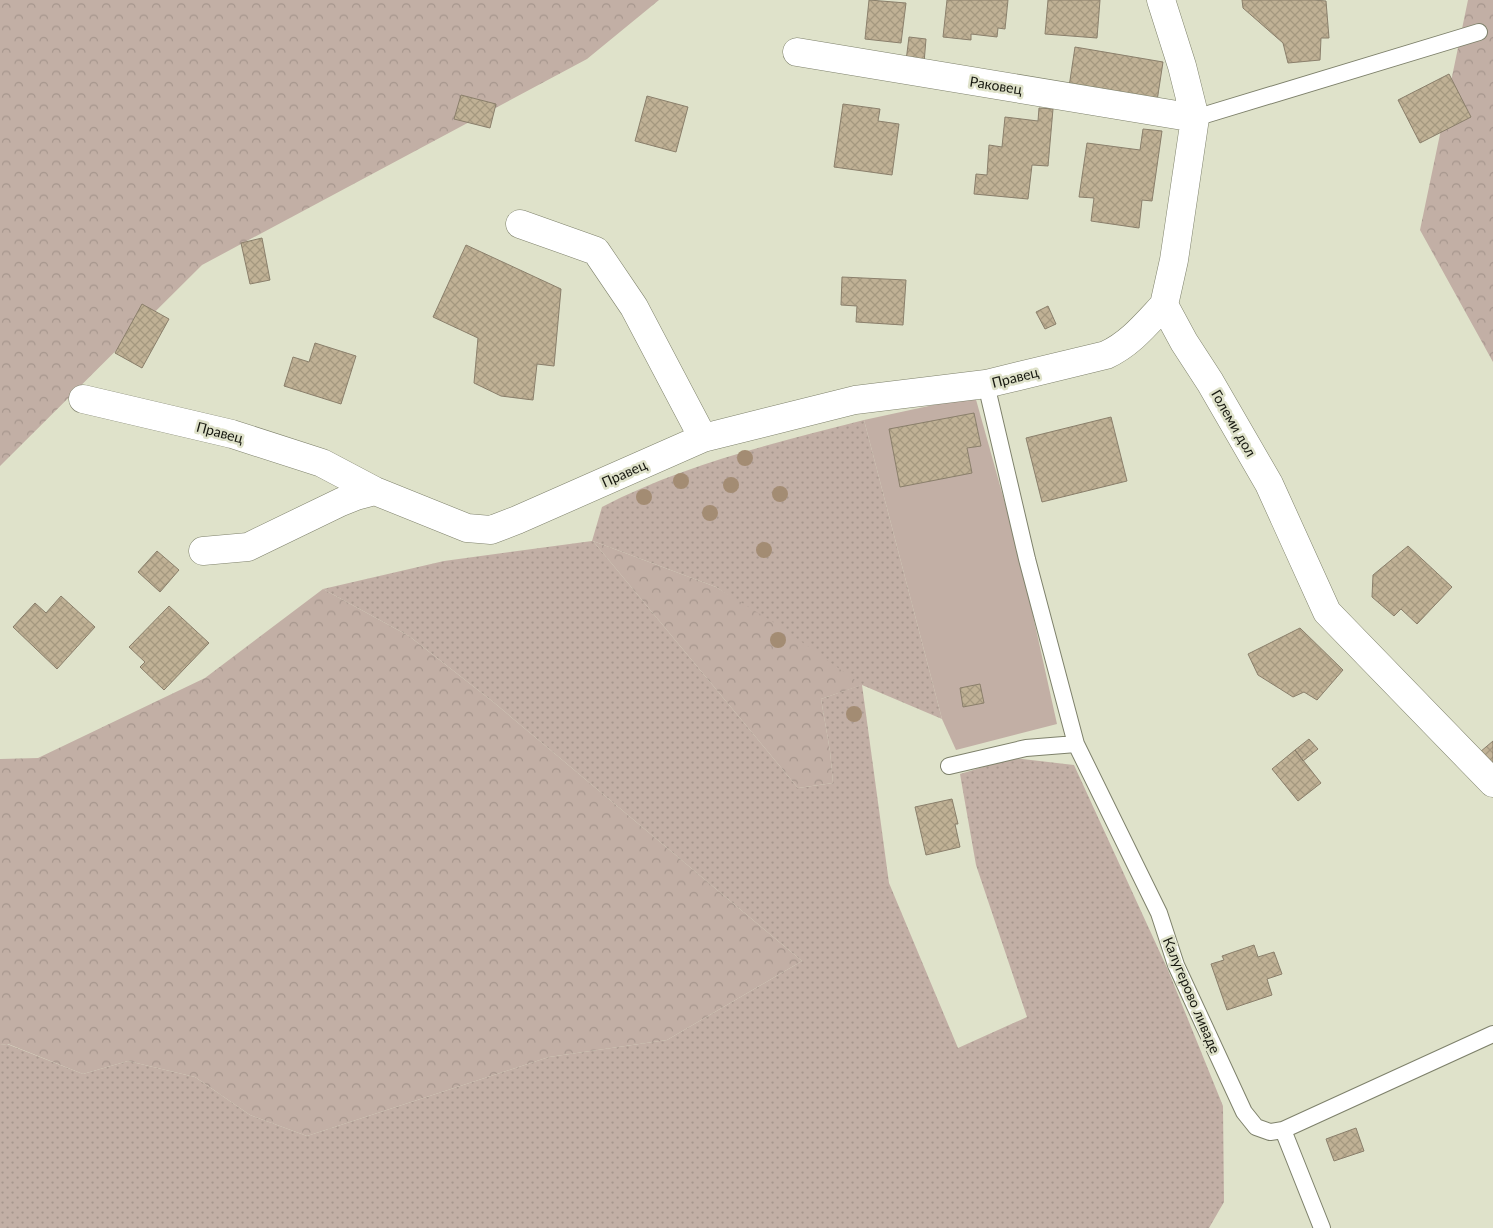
<svg xmlns="http://www.w3.org/2000/svg" width="1493" height="1228" viewBox="0 0 1493 1228" font-family="Lato,sans-serif">
<defs>
<pattern id="grass-dots" width="8" height="8" patternUnits="userSpaceOnUse" patternTransform="scale(1.25)"><rect width="8" height="8" fill="#c2afa5"/><path d="M2 2h.1M6 6h.1" fill="none" stroke="#a6968d" stroke-width="1.8" stroke-linecap="round"/></pattern>
<pattern id="forest-crowns" width="20" height="18" patternUnits="userSpaceOnUse" patternTransform="scale(1.25)"><rect width="20" height="18" fill="#c2afa5"/><path d="M2 6a3 3 0 1 1 6 0M12 15a3 3 0 1 1 6 0" fill="none" stroke="#a6968d"/></pattern>
<pattern id="building-cross-hatch" width="8" height="8" patternUnits="userSpaceOnUse" patternTransform="scale(1.25)"><rect width="8" height="8" fill="#c0b195"/><path d="M0 0l8 8M0 8l8-8" fill="none" stroke="#a4987f"/></pattern>
</defs>
<rect width="100%" height="100%" fill="#dfe2ca"/>
<path fill="url(#grass-dots)" fill-rule="evenodd" d="M864 420 942 719 862 685 889 883 958 1048 1027 1017 976 865 960 774 1013 758 1074 765 1168 970 1223 1106 1224 1202 1209 1228H0V1045L7 1044 83 1074 128 1061 195 1077 250 1115 307 1136 549 1057 667 1040 802 961 492 701 409 636 323 589 444 561 592 541 602 507C684 464 775 443 864 420ZM593 541 716 587 861 685 821 699 830 751 833 783 798 788Z"/>
<path fill="url(#forest-crowns)" d="M0 0H659L587 59 202 265 0 466Z
M1468 0H1493V362L1420 230Z
M593 541 716 587 778 625 862 685 821 699 830 751 833 783 798 788Z
M323 589 409 636 492 701 802 961 667 1040 549 1057 307 1136 250 1115 195 1077 128 1061 83 1074 8 1044 0 1045V759L38 758 205 678Z"/>
<path fill="#c2afa5" d="M975 396 1020 557 1057 724 956 750 942 719 864 420Z"/>
<path fill="url(#building-cross-hatch)" stroke="#8a7f6b" d="M869 0 906 3 901 43 865 39Z
M947 0H1008L1005 29 998 28 997 37 971 34V40L943 37Z
M1048 0H1100L1097 38 1045 34Z
M1242 0H1314L1326 1 1329 38H1321L1320 60 1288 63 1283 43 1243 8Z
M909 37 926 39 924 63 906 61Z
M1075 47 1163 62 1157 101 1069 87Z
M1449 74 1471 117 1420 143 1398 100Z
M461 95 496 104 490 128 454 119Z
M647 96 688 107 676 152 635 141Z
M843 104 880 109 878 121 899 124 892 175 834 167Z
M1039 108 1053 109 1048 166 1032 165 1028 199 974 194 976 174 987 175 989 145 1002 147 1005 117 1038 121Z
M1143 129 1162 131 1152 201 1142 200 1139 228 1091 221 1094 198 1079 197 1087 143 1140 150Z
M262 238 270 280 250 284 241 243Z
M466 245 561 289 554 366 537 364 533 400 501 396 474 383 478 338 433 317Z
M842 277 906 280 903 325 856 322 857 306 841 305Z
M142 304 169 319 142 368 115 353Z
M1048 306 1056 324 1045 329 1036 312Z
M315 343 356 356 341 404 284 386 293 357 309 362Z
M974 413 981 446 967 448 972 473 900 487 889 429Z
M1111 417 1127 481 1042 502 1026 438Z
M1408 546 1452 587 1417 624 1401 609 1394 616 1372 597 1373 575Z
M157 551 179 570 160 592 138 572Z
M61 596 95 627 57 669 13 627 35 603 46 613Z
M169 606 209 643 164 690 140 667 145 662 129 647Z
M1300 628 1343 670 1317 700 1304 692 1293 697 1258 675 1248 654Z
M980 684 984 703 963 707 960 688Z
M1309 739 1318 749 1303 761 1295 750Z
M1493 741V766L1480 752Z
M1295 750 1321 783 1298 801 1272 769Z
M952 799 958 824H955L960 847 926 855 915 807Z
M1254 945 1258 957 1274 952 1282 974 1267 979 1272 995 1227 1010 1211 964 1224 960 1222 956Z
M1356 1128 1364 1151 1334 1161 1326 1139Z"/>
<g fill="none" stroke-linecap="round" stroke-linejoin="round">
<g stroke="#7e816b" stroke-width="18">
<path id="lane" d="M1195 118 1479 32
M986 384 1027 559 1076 744
M949 766 1026 748 1076 744 1159 913 1176 965 1244 1112 1256 1127 1270 1132 1283 1130 1493 1034
M1283 1130 1322 1228"/>
</g>
<g stroke="#7e816b" stroke-width="29">
<path id="street" d="M1161 0 1182 66 1195 118 1174 260 1164 305 1184 342 1210 382 1269 484 1327 612 1493 783
M797 52 1195 118
M520 224 596 251 634 307 703 438
M83 399 232 434 322 463 375 491 467 528 491 530 517 520 703 438 855 400 986 384 1106 355C1130 344 1146 324 1164 305
M203 551 248 547 341 502 356 496 375 491"/>
</g>
<use href="#lane" stroke="#fff" stroke-width="16"/>
<use href="#street" stroke="#fff" stroke-width="28"/>
</g>
<g fill="#a38c73">
<circle cx="745" cy="458" r="8"/>
<circle cx="681" cy="481" r="8"/>
<circle cx="731" cy="485" r="8"/>
<circle cx="780" cy="494" r="8"/>
<circle cx="644" cy="497" r="8"/>
<circle cx="710" cy="513" r="8"/>
<circle cx="764" cy="550" r="8"/>
<circle cx="778" cy="640" r="8"/>
<circle cx="854" cy="714" r="8"/>
</g>
<g text-anchor="middle" dominant-baseline="central" stroke-width="5" stroke-linejoin="round" paint-order="stroke">
<g font-size="14" fill="#171810" stroke="#dfe2ca">
<text transform="translate(996 85) rotate(9)">Раковец</text>
<text transform="translate(1015 377) rotate(-14)">Правец</text>
<text transform="translate(1234 423) rotate(60)">Големи дол</text>
<text transform="translate(220 432) rotate(15)">Правец</text>
<text transform="translate(624 473) rotate(-24)">Правец</text>
<text transform="translate(1192 995) rotate(67)">Калугерово ливаде</text>
</g>
</g>
</svg>
